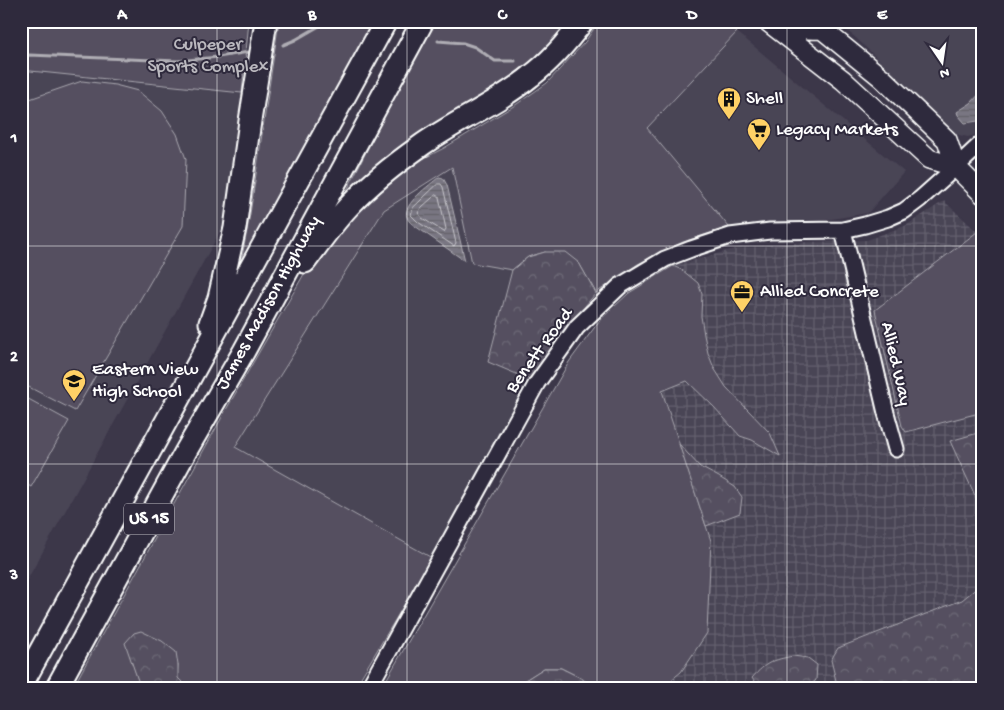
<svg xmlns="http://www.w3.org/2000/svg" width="1004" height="710" viewBox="0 0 1004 710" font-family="'Gochi Hand',sans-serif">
<defs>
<pattern id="industrial-grid" width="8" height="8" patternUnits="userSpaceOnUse" patternTransform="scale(1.25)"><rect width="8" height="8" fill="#494455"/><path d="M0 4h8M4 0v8" fill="none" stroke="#64606e"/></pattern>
<pattern id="forest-crowns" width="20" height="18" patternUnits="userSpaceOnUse" patternTransform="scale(1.25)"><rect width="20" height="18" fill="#555060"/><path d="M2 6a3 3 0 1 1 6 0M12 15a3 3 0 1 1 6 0" fill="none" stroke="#6e6a78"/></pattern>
<pattern id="water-rules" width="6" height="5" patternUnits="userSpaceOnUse" patternTransform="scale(1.25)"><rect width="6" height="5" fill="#797682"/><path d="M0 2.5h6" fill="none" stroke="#626167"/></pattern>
</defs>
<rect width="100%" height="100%" fill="#3c3749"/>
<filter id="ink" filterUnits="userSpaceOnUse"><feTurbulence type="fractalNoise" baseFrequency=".02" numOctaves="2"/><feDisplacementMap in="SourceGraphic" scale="10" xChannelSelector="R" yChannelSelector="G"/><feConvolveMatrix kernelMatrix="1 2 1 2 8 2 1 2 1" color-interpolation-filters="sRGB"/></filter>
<g filter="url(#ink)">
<path fill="#494455" d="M835 21H983V131L976 135 968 137 959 135 952 131 856 38Z
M737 32 904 172 868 213 820 221 729 227 647 128Z
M21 70 242 93 231 212 21 591Z
M452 166 472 263 512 270 488 362 533 381 432 558 235 447 384 210Z"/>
<path fill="url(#industrial-grid)" d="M944 201 983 237V604L831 660 838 689H660L681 672 711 541 662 391 629 293 673 266 738 248 807 242 867 240 907 225Z"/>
<path fill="#555060" stroke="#aaa8b0" d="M21 21H249L242 93 21 70Z
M279 21H376L240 268 250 214Z
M436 21H574L528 69 352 194 346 192 388 108Z
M599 21H722L737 32 647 128 729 227 683 242 638 264 596 293 579 263 545 252 528 257 512 270 472 263 452 167 384 210 235 447 432 558 354 689H189L177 678 178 665 126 643 141 689H72L227 408 304 274 333 235 364 201 411 165 444 148 517 104 547 83 585 42Z
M82 81 115 85 138 91 162 111 177 134 186 159 183 226 75 411 21 383V102Z
M977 232 983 237V412L906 432 902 426 875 310Z
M673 266 682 270 698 283 702 294 701 316 704 335 708 353 714 368 726 387 770 433 780 456 752 440 740 436 714 407 687 381 662 391 711 541 707 633 681 672 660 689H596L581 678 561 668H544L511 689H381L569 362 600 320 629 293Z
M21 395 69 421 31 487 21 481Z"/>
<path fill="url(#forest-crowns)" stroke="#aaa8b0" d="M545 252H565L579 263 596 293 560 336 533 381 488 362 512 270 528 257Z
M978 433 983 443V513L950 441Z
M679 444 700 467 719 477 735 487 742 497 740 513 706 526Z
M983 583V689H838L831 660 838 648 962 600Z
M141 631 162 641 176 652 178 665V678L189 689H141L125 643 134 633Z
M793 656 808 658 817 665 816 680 806 689H759L752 678C766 662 773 660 793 656Z
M544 668H561L581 678 596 689H511Z"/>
<path fill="url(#water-rules)" stroke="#afadb4" d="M983 90V119L978 121 965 123 958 115 957 112 971 103Z
M439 177 443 178 447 185 465 261 415 226C412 224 408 221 407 217 402 204 430 185 439 177Z"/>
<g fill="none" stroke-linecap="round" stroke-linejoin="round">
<path stroke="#c9c8cd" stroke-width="1" d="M438 184H441L443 187 456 243 454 246 418 222 411 215 413 208Z
M436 195 439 197 446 229 444 232 422 218 418 213 421 208Z"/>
<path stroke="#afadb4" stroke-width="3" d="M438 41 463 43 475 47 495 61H515
M283 45 295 40 328 21
M21 56 29 55 178 61 218 57 249 52"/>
<g stroke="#fff" stroke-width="19">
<path id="minor" d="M843 230 886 413 896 449
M368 689 537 383 577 327 620 286 665 259 691 249 730 236 770 231 843 230 865 225 888 218 904 211 920 199 956 167 983 142"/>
</g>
<g stroke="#fff" stroke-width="22">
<path id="major" d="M767 21 843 80 929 159 956 167
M790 21C803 30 807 30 822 29
M812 21 882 78 947 140 956 167 983 194"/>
</g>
<g stroke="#fff" stroke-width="25">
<path id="highway" d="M305 262C320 242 334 221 352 203 372 182 395 164 419 147 455 121 497 104 531 76 551 61 568 41 583 21
M210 323 219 298 235 228 250 121 266 21
M21 686 386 21
M56 689 186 451 244 351 423 21"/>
</g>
<use href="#minor" stroke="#2f2a3d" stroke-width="15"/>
<use href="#major" stroke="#2f2a3d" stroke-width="19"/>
<use href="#highway" stroke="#2f2a3d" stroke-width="21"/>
</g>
</g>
<path fill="none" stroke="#fff" stroke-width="1" stroke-opacity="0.55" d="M217 21V689M407 21V689M597 21V689M787 21V689M21 246H983M21 464H983"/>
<defs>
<g id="building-pin" transform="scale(1.25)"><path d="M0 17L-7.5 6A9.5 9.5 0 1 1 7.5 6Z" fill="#ffd166" stroke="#2f2a3d"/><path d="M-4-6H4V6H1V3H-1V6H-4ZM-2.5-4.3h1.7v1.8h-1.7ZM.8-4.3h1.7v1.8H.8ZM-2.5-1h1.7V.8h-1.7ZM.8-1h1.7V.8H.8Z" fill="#111"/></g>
<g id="supermarket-pin" transform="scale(1.25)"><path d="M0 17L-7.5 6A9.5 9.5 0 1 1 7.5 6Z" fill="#ffd166" stroke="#2f2a3d"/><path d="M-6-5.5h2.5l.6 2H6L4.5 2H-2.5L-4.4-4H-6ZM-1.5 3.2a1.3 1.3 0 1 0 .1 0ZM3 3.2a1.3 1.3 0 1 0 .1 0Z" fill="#111"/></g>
<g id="office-pin" transform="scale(1.25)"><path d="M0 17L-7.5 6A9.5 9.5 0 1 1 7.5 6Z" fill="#ffd166" stroke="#2f2a3d"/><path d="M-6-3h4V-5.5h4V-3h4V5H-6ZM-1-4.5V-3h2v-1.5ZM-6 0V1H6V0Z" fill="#111"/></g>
<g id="school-pin" transform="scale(1.25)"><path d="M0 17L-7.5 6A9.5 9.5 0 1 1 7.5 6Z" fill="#ffd166" stroke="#2f2a3d"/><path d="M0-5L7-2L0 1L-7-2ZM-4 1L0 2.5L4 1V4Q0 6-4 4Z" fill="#111"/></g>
</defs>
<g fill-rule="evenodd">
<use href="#building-pin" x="729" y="99"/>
<use href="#supermarket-pin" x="759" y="130"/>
<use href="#office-pin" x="742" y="292"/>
<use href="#school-pin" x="74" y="381"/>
</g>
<g text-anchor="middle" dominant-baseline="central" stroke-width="4" stroke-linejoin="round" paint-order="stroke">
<rect fill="#2f2a3d" stroke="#c1bfc5" stroke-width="1" x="124" y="503.5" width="50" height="31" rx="4"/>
<g font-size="18" font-weight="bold" fill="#fff">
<text x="149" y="519">US 15</text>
</g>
<g font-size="19" fill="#bbb9bf" stroke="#2f2a3d">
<text x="208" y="45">Culpeper<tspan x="208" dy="22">Sports Complex</tspan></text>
</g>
<g font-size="19" fill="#fff" stroke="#2f2a3d" text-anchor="start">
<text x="746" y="99">Shell</text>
<text x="776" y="130">Legacy Markets</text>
<text x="760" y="292">Allied Concrete</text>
<text x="92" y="370">Eastern View<tspan x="92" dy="22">High School</tspan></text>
</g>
<g font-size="19" fill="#fff" stroke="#2f2a3d">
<text transform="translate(269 303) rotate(-61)">James Madison Highway</text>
<text transform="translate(540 351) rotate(-54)">Benett Road</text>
<text transform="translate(895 364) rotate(77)">Allied Way</text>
</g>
</g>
<rect width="1004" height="710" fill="none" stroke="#2f2a3d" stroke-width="55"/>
<g transform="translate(942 62) rotate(167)" stroke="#2f2a3d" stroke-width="4" paint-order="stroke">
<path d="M0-4L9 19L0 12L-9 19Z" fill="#ffffff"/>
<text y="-8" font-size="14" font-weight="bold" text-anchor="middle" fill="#ffffff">N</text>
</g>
<rect x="28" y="28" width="948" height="654" fill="none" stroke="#fff" stroke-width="2"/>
<g font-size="16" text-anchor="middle" font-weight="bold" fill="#fff">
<text x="122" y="19">A</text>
<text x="312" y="19">B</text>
<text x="502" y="19">C</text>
<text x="692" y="19">D</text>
<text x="882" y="19">E</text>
<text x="14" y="142">1</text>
<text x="14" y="361">2</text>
<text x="14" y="579">3</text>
</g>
</svg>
